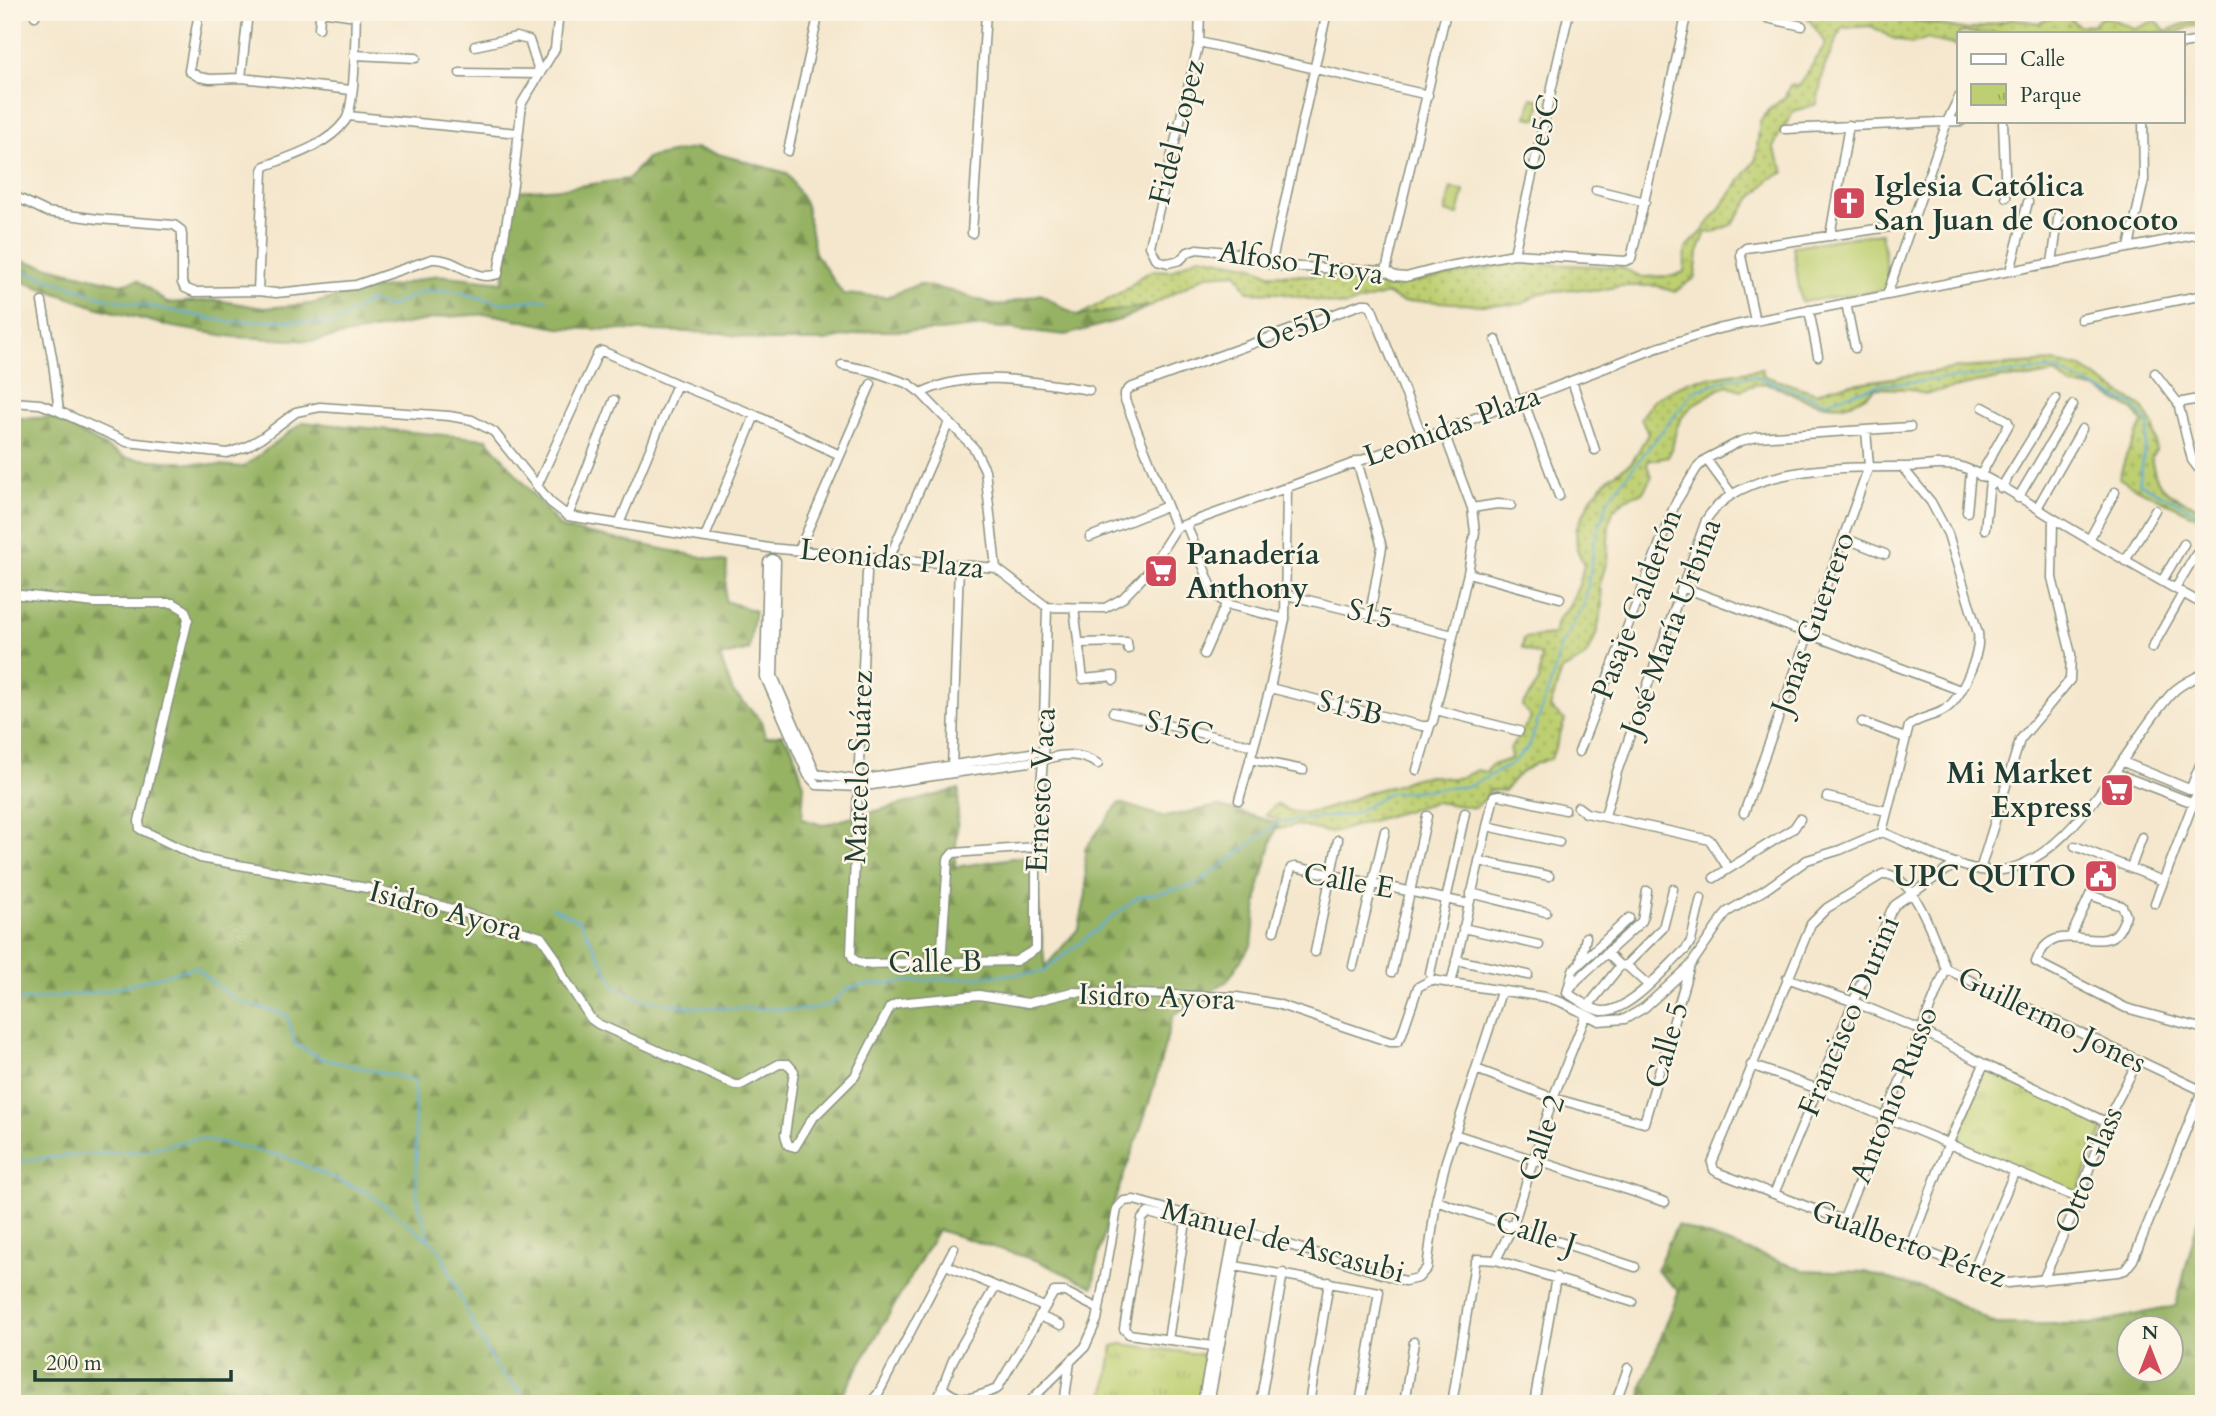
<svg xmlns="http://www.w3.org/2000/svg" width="2216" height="1416" viewBox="0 0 2216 1416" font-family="Cardo,serif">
<defs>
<pattern id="grass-dots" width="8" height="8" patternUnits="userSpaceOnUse" patternTransform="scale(1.75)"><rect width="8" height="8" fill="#becf71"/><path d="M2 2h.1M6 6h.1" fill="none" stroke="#9aa95e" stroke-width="1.8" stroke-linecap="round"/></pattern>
<pattern id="forest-firs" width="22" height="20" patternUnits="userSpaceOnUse" patternTransform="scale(1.75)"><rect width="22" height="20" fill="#96b263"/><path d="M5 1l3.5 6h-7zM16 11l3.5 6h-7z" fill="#7a9252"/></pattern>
<pattern id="park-tufts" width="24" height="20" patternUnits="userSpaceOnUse" patternTransform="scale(1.75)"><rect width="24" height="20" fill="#becf71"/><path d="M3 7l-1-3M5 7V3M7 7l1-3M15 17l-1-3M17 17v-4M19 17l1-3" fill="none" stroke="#9aa95e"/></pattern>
</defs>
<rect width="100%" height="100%" fill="#fcf5e5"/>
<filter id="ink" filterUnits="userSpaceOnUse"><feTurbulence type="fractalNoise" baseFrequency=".0143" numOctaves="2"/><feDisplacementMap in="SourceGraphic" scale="14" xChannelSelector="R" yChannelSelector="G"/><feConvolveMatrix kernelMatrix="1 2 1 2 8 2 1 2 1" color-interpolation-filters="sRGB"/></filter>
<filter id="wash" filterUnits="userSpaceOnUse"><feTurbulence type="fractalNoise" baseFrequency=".00686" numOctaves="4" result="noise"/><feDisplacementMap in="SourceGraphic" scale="28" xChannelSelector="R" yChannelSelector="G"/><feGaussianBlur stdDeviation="1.57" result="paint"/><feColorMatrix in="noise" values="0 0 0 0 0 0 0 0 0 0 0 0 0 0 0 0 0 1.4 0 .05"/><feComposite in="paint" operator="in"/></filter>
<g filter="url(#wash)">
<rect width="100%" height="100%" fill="#f5e7cd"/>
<path fill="url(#grass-dots)" stroke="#6e8652" stroke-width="2" d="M1810 12H1910L1913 20 1968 30 2013 19 2039 23 2057 15 2069 18 2079 26 2092 25 2104 16 2136 29 2155 20 2166 31 2204 16V25H2194L2176 33H1959V46L1926 39 1911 44 1890 37 1871 26 1842 28 1824 68 1817 104 1794 111 1779 135 1773 148 1785 172 1770 179 1749 201 1733 224 1712 233 1706 232 1698 253 1695 277 1675 292 1657 286H1620L1597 291 1572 289 1540 293 1522 304 1480 305 1426 301 1402 302 1387 294 1344 306 1279 293 1248 292 1237 273 1207 275 1150 306 1078 316 1127 289 1140 277 1154 270 1171 271 1200 256 1253 266 1269 274 1330 276 1382 275 1386 287 1516 263 1620 267 1642 277 1673 276 1684 272 1686 248 1702 232 1756 159 1760 121 1771 108 1785 97 1790 85 1799 86 1826 43 1807 17Z
M2055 362 2082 368 2143 408 2154 426 2156 451 2151 457C2156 495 2173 495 2204 510V521C2176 505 2145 495 2119 478L2126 456 2143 423 2133 410 2095 388 2072 386 2055 373 2029 378H2002L1924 394 1911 389 1875 388C1848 414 1820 407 1788 392 1779 388 1767 381 1757 384 1752 385 1746 388 1741 390L1727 385C1710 395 1686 405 1678 425 1673 436 1675 445 1668 457L1648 461 1647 466 1652 476 1643 492 1625 499 1613 511 1609 523 1607 561 1599 587C1607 602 1596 642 1586 655 1581 662 1569 666 1562 670L1550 708 1565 720 1551 759C1532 762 1515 775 1505 791L1489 790 1486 798 1475 808 1435 802 1331 833 1296 825 1277 829 1279 820 1265 815 1277 804C1306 826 1344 801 1373 791 1380 788 1387 788 1394 786 1402 783 1411 778 1420 777 1445 772 1447 787 1476 770L1486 772 1491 765 1511 759 1510 749 1531 718 1522 706 1539 681 1541 656 1522 648 1524 638 1553 635 1558 619 1569 606 1579 585 1584 565 1577 549 1576 530 1592 496 1609 478 1632 462 1648 434 1641 418 1655 399 1689 381 1762 369 1764 376 1817 393 1832 387 1959 368Z"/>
<path fill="url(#forest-firs)" stroke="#5a784c" stroke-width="2" fill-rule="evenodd" d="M696 148 787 173 806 205 815 253 843 294 887 297 919 284 951 291 999 306 1040 294 1078 316 1150 306 1123 319 1066 335 984 326 940 331H871L825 341H764L721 333 558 328 490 314 444 317 313 341 234 337 173 327 99 308 12 278V258L120 284 138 280 167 303 216 300 264 308 311 304 363 290 395 286 437 275 503 282 515 191 564 188 628 179 647 158Z
M12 418H53L126 458 243 467 303 422 487 439 561 528 727 562 725 601 755 611 749 650 720 657 733 692 761 720 765 737 783 734 784 738 792 747 804 785 802 819 823 825 959 789 955 867 1033 855 1045 967 1079 928 1086 894 1085 849 1119 803 1165 817 1218 806 1277 823 1259 887 1252 944 1227 981 1173 1016C1164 1047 1157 1078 1147 1109 1128 1170 1101 1223 1093 1287L1038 1261 938 1230 837 1404H12Z
M2204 1196V1404H1641L1642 1386 1679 1291 1656 1270 1677 1225 1803 1270 1865 1272 1932 1291 1996 1324H2092L2176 1306ZM2128 1328H2170V1370H2128Z"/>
<path fill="url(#park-tufts)" stroke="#6e8652" stroke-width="2" d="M1984 1064 2106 1122 2077 1194 1948 1145Z
M1122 1344 1207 1355 1198 1404H1103L1113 1346Z"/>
<path fill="#becf71" stroke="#6e8652" stroke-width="2" d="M1532 98 1541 100 1537 119 1527 117Z
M1451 188 1464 191 1458 215 1445 212Z
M1881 233 1890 289 1801 302 1793 246Z"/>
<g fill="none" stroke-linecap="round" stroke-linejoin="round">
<path stroke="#60add9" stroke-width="2" d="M12 267 102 297 229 322 277 320 334 324 370 301 389 307 423 291H454L500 303 547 299
M551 907 580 921 616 987 641 999 691 1007 807 1010 831 1004 847 989 862 985 1043 972 1138 897 1196 885 1280 822 1353 814 1390 793 1470 786 1510 765 1529 747 1554 673 1560 647 1585 603 1595 539 1609 498 1694 391 1728 379 1755 376 1825 402 1879 385 2054 369 2133 405 2149 425 2139 483 2204 516
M12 1002 104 991 196 967 215 985 240 1002 287 1015 295 1044 323 1059 414 1080 417 1196 429 1238
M12 1163 42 1158 141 1151 199 1138 283 1156 368 1193 439 1248 468 1314 496 1368 533 1404"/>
</g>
</g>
<g filter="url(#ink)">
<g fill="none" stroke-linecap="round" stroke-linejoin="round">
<g stroke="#8a9280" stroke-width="11">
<path id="minor" d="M199 12 189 71 199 77 210 79 241 78 351 90
M328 12 356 16
M356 12C355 33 356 107 345 121 328 145 292 156 265 166L263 170 258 291 276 293 356 285 432 259C457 257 473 283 498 274L513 184 522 103 555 49 559 12
M1200 12 1199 42 1150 246 1157 260 1168 263 1180 260 1188 252 1197 249 1247 254 1271 265 1281 266 1386 271 1395 276 1406 277 1444 267 1514 254 1625 261 1631 259 1687 12
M1741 12 1802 26
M35 16 37 12
M319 28 320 16 323 12
M1199 42 1428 95
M2183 44 2204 40
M354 55 416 58
M460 73 540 74 529 40 516 37 475 46
M241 78 248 12
M348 116 518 133
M2003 121 2006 197
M1785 129 1962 121
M788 151 819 12
M1596 190 1645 202
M12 195 47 212 98 219 174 225 181 230 182 235V283L185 288 194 292 258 291
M972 233 986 12
M1830 236 1849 125
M2129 247 2144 180 2143 121
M1514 254 1569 12
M2052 263 2059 213
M1271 265 1327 12
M1386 271 1446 12
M2010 271 2028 202
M1887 295 1947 122 1959 97
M42 302 53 363 59 411
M1846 303 1855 348
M1809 310 1818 356
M2081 319 2204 295
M1755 321 1741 256V252L1746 248 1911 224
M1496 340 1517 402
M842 365 872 371 909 384 921 393 974 448 985 470 996 568
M2155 373 2178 403 2192 460 2198 468 2204 471
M1572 381 1595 450
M921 393C972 368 1036 382 1089 390
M1523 400 1559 496
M12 402 40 404 56 410 127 442 227 453 246 447 263 437 296 412 320 407 449 416 472 420 494 432 550 502 568 516 769 548 996 568 1047 607 1105 608 1123 598 1148 572 1176 528 1186 524 1423 438 1654 349 1718 329 1755 321 2204 233
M2178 403 2204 398
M1706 459 1731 493
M1357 461 1382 547 1370 614
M1980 476 2009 424 2007 420 1983 407
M538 484 598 353 602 351 677 384 755 415 840 455
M2001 488 2056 399
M2018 498 2073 405
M1472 508 1497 504 1511 505
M2037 508 2082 429
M1967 512 1971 471
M568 516 614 400
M619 524 677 384
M1186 524 1215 595 1226 604 1285 619
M1176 528 1125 400V393L1130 388 1362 304H1368L1372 309 1423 438
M1985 529 1990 481
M705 537 755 415
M1090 537 1167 506
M1844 538 1885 554
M2089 540 2115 492
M799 550 871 384
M889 559 949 422
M2125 561 2155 510
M867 572 851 954 854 960 864 964 1016 961 1036 949V847L1043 760 1047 607
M1468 573 1560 598
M2162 581 2184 544
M1682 587 1960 690
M2175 589 2198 551
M12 594 95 603H173L185 610 188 619 139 821 140 829 200 858 378 890 445 907 541 937 556 958 563 976 591 1019 598 1024 735 1085H741L779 1064H788L794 1071 785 1135 788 1145 795 1147 811 1120 855 1076 890 1007 898 1003 979 995 1028 1003 1072 992 1237 997 1277 1004 1390 1042H1397L1401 1037 1418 987 1431 980 1545 997 1561 1002 1599 1021 1625 1019 1644 1008 1690 966 1727 912 1766 889 1807 860 1840 850 1882 832C1912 844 1949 865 1981 870 2065 883 2125 743 2172 693 2180 684 2193 679 2204 673
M1287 595 1453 635
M1074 608 1083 679 1114 676V680
M1080 643 1127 642 1128 649
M2152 648 2183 593
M1204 654 1226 604
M1270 688 1422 726H1430
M1436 710 1519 731
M1113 712 1254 746 1270 688 1285 619 1287 487
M1862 722 1905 738
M1043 751 858 780 816 774 773 676 776 561 772 559 768 562 765 677 808 775 817 785 858 787 1043 760C1063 753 1080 753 1098 764
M1579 752 1675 504 1697 468 1706 459 1741 441 1757 437 1910 427
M1250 759 1303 770
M2123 762 2204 795
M952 769 959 565
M1417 770 1430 726 1433 721 1468 573 1475 532 1472 508 1443 430
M2115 773 2204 807
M2190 790 2204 755
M1827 797 1886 811
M1239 800 1254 746
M1578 807 1586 813 1710 840 1728 868
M1744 813 1869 466 1866 430
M1605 816 1617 772 1706 520C1740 465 1846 467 1904 467 1922 467 1945 462 1962 467 1993 478 2028 503 2056 520 2105 549 2154 577 2204 605
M1487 826 1559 842
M1882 832 1909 726C1919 717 1933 717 1944 710 1962 699 1981 653 1978 633L1948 534 1931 502 1902 467
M2075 846 2163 881
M1479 861 1549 876
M2131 867 2142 837
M1980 870 2020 740 2070 680 2071 654 2052 578 2053 518
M1714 878 1794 828 1800 819
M1471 893 1546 912
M2155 903 2197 793
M1629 918 1573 970 1567 993C1578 999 1590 1010 1602 1011 1629 1013 1667 966 1686 949L1691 941 1701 898
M1463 928 1539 945
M1274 931 1291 868 1295 867 1469 904
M2071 936 2090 895 2122 906 2126 915C2124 921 2121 929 2116 934 2095 952 2052 916 2036 962L2126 1008 2204 1029
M1315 952 1338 840
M1607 953 1620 966 1626 965 1663 928 1673 889
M1456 960 1528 975
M941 963 948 859 953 853 1036 847
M1580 964 1586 937
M1626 965 1648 985
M1353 966 1385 831
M1392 972 1427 816
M1430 973 1465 813
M1787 978 1854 1002 1921 1030 1984 1064 2106 1122
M1451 984 1494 796 1499 795 1565 810
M1569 991 1577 980 1642 921 1647 891
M1588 1006 1620 966
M1751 1065 1818 1089 2078 1198
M1476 1069 1553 1098 1644 1123 1689 969
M2201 1090 1946 969C1936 944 1914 872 1883 874L1827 908 1811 924 1712 1163 1714 1170 1719 1173 2008 1283 2118 1272 2125 1270 2133 1260 2204 1086
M1454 1134 1665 1202
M1774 1194 1891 911 1895 905 1957 863
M1436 1201 1635 1267
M1843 1221 1946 969
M1910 1246 1948 1145 1984 1064
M1496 1260 1513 1225 1553 1098 1586 1015
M946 1265 1044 1307
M1235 1266 1379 1292 1360 1404
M1973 1271 2014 1173
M2043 1280 2074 1211 2106 1122 2138 1061
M1039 1316 1061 1325
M1168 1340 1186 1222 1148 1213 1142 1219 1124 1329 1129 1334 1219 1347
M942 1387C961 1406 975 1397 997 1389L1054 1292H1065L1099 1309
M869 1404 878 1394 954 1248
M936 1404 953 1360 995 1287
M1027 1404 1085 1347 1097 1320 1117 1209 1124 1201 1134 1200 1235 1228 1405 1281 1418 1278 1427 1268 1436 1201 1446 1161 1501 992
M1064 1404 1070 1362
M1202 1404 1235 1228
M1209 1404 1238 1245 1245 1232
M1260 1404 1283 1273
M1309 1404 1329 1282
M1404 1404 1414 1342
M1452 1404 1475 1263 1477 1259 1496 1260 1632 1302
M1534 1404 1556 1277
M1615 1404 1628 1368"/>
</g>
<use href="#minor" stroke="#fff" stroke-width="8"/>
</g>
</g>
<defs>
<g id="church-square" transform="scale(1.75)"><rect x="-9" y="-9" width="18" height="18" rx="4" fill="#d1495b" stroke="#fcf5e5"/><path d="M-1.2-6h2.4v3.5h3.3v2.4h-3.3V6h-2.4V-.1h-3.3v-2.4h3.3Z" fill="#fff"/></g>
<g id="supermarket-square" transform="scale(1.75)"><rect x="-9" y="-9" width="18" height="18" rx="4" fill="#d1495b" stroke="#fcf5e5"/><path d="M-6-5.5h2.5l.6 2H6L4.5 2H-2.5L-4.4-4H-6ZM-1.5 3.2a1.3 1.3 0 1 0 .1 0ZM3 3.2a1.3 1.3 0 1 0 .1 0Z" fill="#fff"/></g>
<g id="civic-square" transform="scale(1.75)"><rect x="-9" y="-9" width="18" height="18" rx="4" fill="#d1495b" stroke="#fcf5e5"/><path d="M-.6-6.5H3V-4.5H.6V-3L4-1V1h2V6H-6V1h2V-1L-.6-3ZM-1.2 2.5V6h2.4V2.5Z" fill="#fff"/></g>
</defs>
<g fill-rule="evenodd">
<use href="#church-square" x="1849" y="203"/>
<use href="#supermarket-square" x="1161" y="571"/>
<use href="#supermarket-square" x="2117" y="790"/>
<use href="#civic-square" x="2101" y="876"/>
</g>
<g text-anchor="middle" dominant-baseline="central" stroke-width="5" stroke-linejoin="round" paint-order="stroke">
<g font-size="30" fill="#1f3d34" stroke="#fcf5e5">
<text transform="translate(1177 132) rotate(-76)">Fidel Lopez</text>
<text transform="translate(1541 133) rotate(-77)">Oe5C</text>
<text transform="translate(1301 263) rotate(8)">Alfoso Troya</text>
<text transform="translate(1294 329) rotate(-20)">Oe5D</text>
<text transform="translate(1452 426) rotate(-20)">Leonidas Plaza</text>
<text transform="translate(892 559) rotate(6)">Leonidas Plaza</text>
<text transform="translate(1637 604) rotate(-69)">Pasaje Calderón</text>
<text transform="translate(1370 614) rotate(14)">S15</text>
<text transform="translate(1813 623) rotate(-70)">Jonás Guerrero</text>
<text transform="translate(1671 627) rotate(-69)">José María Urbina</text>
<text transform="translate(1350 708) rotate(14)">S15B</text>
<text transform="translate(1179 728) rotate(13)">S15C</text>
<text transform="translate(859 767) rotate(-88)">Marcelo Suárez</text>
<text transform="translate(1041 790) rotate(-87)">Ernesto Vaca</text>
<text transform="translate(1349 881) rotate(10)">Calle E</text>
<text transform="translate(446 911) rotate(15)">Isidro Ayora</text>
<text transform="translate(935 962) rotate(-1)">Calle B</text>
<text transform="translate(1157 997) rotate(2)">Isidro Ayora</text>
<text transform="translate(1849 1016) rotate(-67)">Francisco Durini</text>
<text transform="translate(2052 1020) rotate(26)">Guillermo Jones</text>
<text transform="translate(1667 1045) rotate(-74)">Calle 5</text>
<text transform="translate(1894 1095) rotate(-68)">Antonio Russo</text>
<text transform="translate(1542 1138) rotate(-72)">Calle 2</text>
<text transform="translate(2089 1170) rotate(-68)">Otto Glass</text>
<text transform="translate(1536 1233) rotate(18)">Calle J</text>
<text transform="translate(1283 1241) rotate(15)">Manuel de Ascasubi</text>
<text transform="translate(1909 1244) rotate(20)">Gualberto Pérez</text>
</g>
<g font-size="30" font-weight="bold" fill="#1f3d34" stroke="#fcf5e5" text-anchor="start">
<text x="1874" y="186">Iglesia Católica<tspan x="1874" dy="34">San Juan de Conocoto</tspan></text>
<text x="1186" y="554">Panadería<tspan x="1186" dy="34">Anthony</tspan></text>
<text x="2092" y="773" text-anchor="end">Mi Market<tspan x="2092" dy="34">Express</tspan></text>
<text x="2076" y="876" text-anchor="end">UPC QUITO</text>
</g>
</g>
<rect width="2216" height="1416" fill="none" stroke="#fcf5e5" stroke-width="42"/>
<rect x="1957" y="32" width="228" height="91" fill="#fcf5e5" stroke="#a4ab9e" stroke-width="2"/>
<rect x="1971" y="54" width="35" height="10" fill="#ffffff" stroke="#a4ab9e" stroke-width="2"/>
<text x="2020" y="66" font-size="21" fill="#1f3d34">Calle</text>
<rect x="1971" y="84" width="35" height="21" fill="url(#park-tufts)" stroke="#a4ab9e" stroke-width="2"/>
<text x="2020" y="102" font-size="21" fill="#1f3d34">Parque</text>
<g transform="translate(2150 1349)"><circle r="33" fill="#fcf5e5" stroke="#a4ab9e" stroke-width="2"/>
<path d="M0-5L12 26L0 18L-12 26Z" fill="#d1495b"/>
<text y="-10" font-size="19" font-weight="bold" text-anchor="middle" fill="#1f3d34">N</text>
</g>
<path d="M35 1370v10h196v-10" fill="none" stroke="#1f3d34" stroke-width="3.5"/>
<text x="46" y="1370" font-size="21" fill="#1f3d34" stroke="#fcf5e5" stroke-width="5" paint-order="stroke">200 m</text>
</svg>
